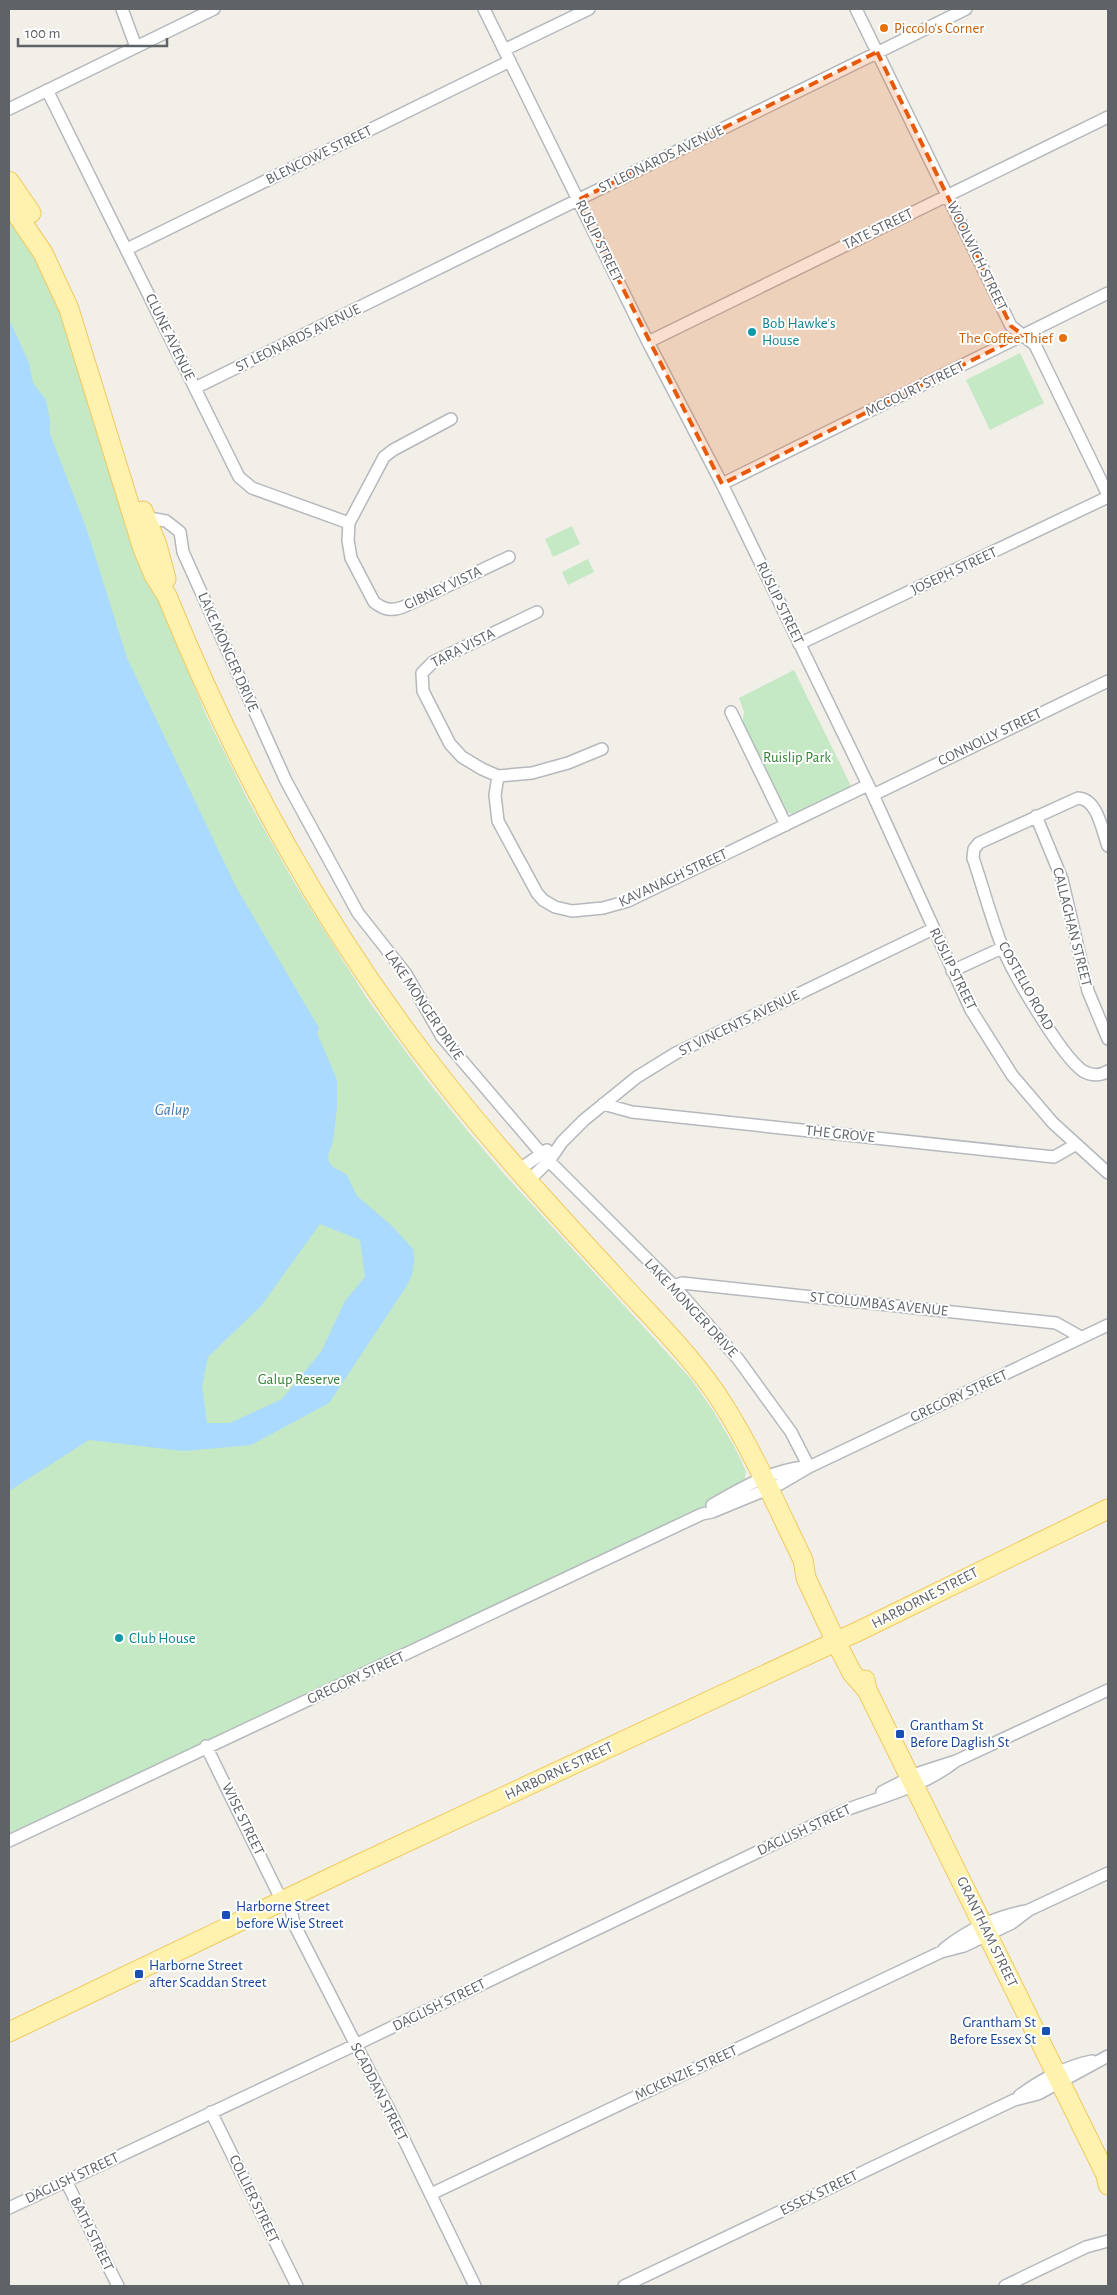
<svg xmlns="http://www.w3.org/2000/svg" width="1117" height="2295" viewBox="0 0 1117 2295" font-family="'Alegreya Sans',sans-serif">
<rect width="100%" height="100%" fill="#f1efe8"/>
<path fill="#c5e8c5" d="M9 212 52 285 154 590 207 717 249 802 295 884 368 1000 426 1079 466 1129 505 1175 691 1379 714 1412 734 1446 746 1471 744 1483 700 1509 9 1834Z
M1020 353 1044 403 990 430 966 380Z
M572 526 580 544 553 557 545 539Z
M588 559 594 572 568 585 562 572Z
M794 670 852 788 794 815 785 811 781 805 742 726 744 712 739 698Z"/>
<path fill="#aadaff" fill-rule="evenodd" d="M9 319 29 363 33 383 46 400 50 421V434L87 530 127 658 236 887 319 1028 317 1033 337 1080V1107L333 1141 328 1156 329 1162 333 1167 347 1175 357 1196 391 1225 413 1249 414 1261 412 1275 406 1287 329 1403 251 1445 184 1451 89 1440 9 1491ZM320 1224 360 1240 365 1277 345 1301 321 1352 282 1399 230 1423H207L202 1386 208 1357 261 1306Z"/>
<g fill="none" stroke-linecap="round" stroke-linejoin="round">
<g stroke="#b5b8bc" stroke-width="14">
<path id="minor" d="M122 9 136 47
M484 9 648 342 722 484 873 795 971 1010 1012 1075 1053 1123 1108 1173
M856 9 1011 326 1035 345 1108 495
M504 50 589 9
M47 90 239 477 252 488 349 523
M9 109 214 9
M127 249 510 61
M648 342 1108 117
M195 388 966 9
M451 419 393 450 384 457 349 523 348 540 351 558 374 602C384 610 392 611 403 607L509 557
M722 484 1108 293
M143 517 166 521 180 532 183 552 286 781 358 913 406 974 442 1037 541 1153 674 1286 738 1359 791 1432 809 1467
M537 612 433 662 422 673 423 691 450 744 462 757 482 769 498 776 532 773 568 763 602 749
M799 644 1108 497
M731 712 786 825
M498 776 495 795 498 821 537 893 543 900 555 907 572 911 603 908 628 901 868 785
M873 795 1108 681
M1036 816 1062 879 1088 991 1108 1039
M1108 846C1102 831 1098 799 1078 798L979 843 974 849 973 858C983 887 991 918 1002 946 1011 971 1062 1057 1083 1071 1091 1076 1101 1076 1108 1071
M952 971 1002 948
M603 1104 632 1112 1054 1157 1075 1145
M517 1171 547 1150
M527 1182 549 1161 562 1142 584 1120 637 1077 676 1053 933 929
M674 1286 682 1283 1056 1323 1081 1337
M712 1505C740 1489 771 1470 805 1467
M206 1746 278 1893
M882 1792 919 1773 956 1761 1108 1690
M9 1841 702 1514 712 1512 780 1484 809 1467 1108 1325
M293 1897 291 1909 294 1924 394 2119 475 2286
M944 1949C967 1930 997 1916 1026 1911
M1019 2096C1040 2080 1067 2066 1092 2061
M211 2112 297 2286
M66 2181 118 2286
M431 2194 941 1952 964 1946 1012 1923 1029 1910 1108 1873
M9 2208 355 2045 843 1811C883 1796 923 1787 956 1761
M624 2286 1014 2100 1038 2094 1108 2056
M1005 2286 1086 2247 1108 2241"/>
</g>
<g stroke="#f2c960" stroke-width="21">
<path id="primary" d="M9 181 31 213
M9 203 43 253 69 309 143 549 154 575 167 596C239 773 328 936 448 1086 501 1153 559 1216 617 1279 653 1319 694 1358 723 1404 753 1451 778 1509 803 1560L806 1578 836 1642 852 1673 867 1690
M143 511 157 545 166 579
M865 1680 867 1690 1106 2175 1108 2185
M9 2032 351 1868 863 1629 1108 1509"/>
</g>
<use href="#minor" stroke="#fff" stroke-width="11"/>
<use href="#primary" stroke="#fff2af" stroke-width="19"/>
</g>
<path fill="#e8590c" fill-opacity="0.2" stroke="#e8590c" stroke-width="4" stroke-dasharray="10 6" stroke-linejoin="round" d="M877 52 1011 326 1023 335 722 484 578 200Z"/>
<g fill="#e8710a" stroke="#fff" stroke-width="2">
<circle cx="884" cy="28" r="5"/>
<circle cx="1063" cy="338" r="5"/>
</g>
<g fill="#0f9aa8" stroke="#fff" stroke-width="2">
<circle cx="752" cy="332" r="5"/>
<circle cx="119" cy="1638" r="5"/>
</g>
<g fill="#1a4fb4" stroke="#fff" stroke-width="2">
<rect x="895" y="1729" width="10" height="10" rx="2.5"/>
<rect x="221" y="1910" width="10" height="10" rx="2.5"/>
<rect x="134" y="1969" width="10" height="10" rx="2.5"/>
<rect x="1041" y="2026" width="10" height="10" rx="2.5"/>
</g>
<g text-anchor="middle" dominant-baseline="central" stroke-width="4" stroke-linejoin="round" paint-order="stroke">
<g font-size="15" fill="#c56008" stroke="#fff" text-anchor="start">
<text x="894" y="28">Piccolo's Corner</text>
<text x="1053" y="338" text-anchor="end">The Coffee Thief</text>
</g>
<g font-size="15" fill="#5f6368" stroke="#fff">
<text transform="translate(319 155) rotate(-26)">BLENCOWE STREET</text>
<text transform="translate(661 159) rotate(-26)">ST LEONARDS AVENUE</text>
<text transform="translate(878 229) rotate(-26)">TATE STREET</text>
<text transform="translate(599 241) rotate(64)">RUSLIP STREET</text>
<text transform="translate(977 256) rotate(64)">WOOLWICH STREET</text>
<text transform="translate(170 337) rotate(64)">CLUNE AVENUE</text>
<text transform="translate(298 338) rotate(-26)">ST LEONARDS AVENUE</text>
<text transform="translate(915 389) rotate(-26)">MCCOURT STREET</text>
<text transform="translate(954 571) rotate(-25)">JOSEPH STREET</text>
<text transform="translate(443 588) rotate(-25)">GIBNEY VISTA</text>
<text transform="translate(780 603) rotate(64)">RUSLIP STREET</text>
<text transform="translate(463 648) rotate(-27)">TARA VISTA</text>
<text transform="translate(228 652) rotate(66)">LAKE MONGER DRIVE</text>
<text transform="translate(990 737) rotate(-26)">CONNOLLY STREET</text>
<text transform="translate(673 878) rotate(-25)">KAVANAGH STREET</text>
<text transform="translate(1072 927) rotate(76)">CALLAGHAN STREET</text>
<text transform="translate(953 969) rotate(64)">RUSLIP STREET</text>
<text transform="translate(1026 986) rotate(61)">COSTELLO ROAD</text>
<text transform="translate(424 1005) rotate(56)">LAKE MONGER DRIVE</text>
<text transform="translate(739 1023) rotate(-26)">ST VINCENTS AVENUE</text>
<text transform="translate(840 1134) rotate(6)">THE GROVE</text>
<text transform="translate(879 1304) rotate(6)">ST COLUMBAS AVENUE</text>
<text transform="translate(691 1308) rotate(47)">LAKE MONGER DRIVE</text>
<text transform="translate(959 1396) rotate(-25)">GREGORY STREET</text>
<text transform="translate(925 1598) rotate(-27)">HARBORNE STREET</text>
<text transform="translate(356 1678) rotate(-25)">GREGORY STREET</text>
<text transform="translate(559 1771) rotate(-25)">HARBORNE STREET</text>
<text transform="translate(243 1819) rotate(64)">WISE STREET</text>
<text transform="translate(804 1830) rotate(-25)">DAGLISH STREET</text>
<text transform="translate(987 1932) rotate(64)">GRANTHAM STREET</text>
<text transform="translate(439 2005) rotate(-26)">DAGLISH STREET</text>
<text transform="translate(686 2073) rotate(-25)">MCKENZIE STREET</text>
<text transform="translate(379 2092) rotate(63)">SCADDAN STREET</text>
<text transform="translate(72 2178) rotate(-25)">DAGLISH STREET</text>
<text transform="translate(819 2193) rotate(-26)">ESSEX STREET</text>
<text transform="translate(254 2199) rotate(64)">COLLIER STREET</text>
<text transform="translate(92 2234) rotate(64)">BATH STREET</text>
</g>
<g font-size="15" fill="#0d838f" stroke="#fff" text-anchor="start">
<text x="762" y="323">Bob Hawke's<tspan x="762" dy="17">House</tspan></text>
<text x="129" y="1638">Club House</text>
</g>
<g font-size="15" fill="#348238" stroke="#fff">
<text x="797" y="757">Ruislip Park</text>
<text x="299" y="1379">Galup Reserve</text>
</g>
<g font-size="15" fill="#164399" stroke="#fff" text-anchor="start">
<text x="910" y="1725">Grantham St<tspan x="910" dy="17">Before Daglish St</tspan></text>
<text x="236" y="1906">Harborne Street<tspan x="236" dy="17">before Wise Street</tspan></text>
<text x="149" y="1965">Harborne Street<tspan x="149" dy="17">after Scaddan Street</tspan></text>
<text x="1036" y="2022" text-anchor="end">Grantham St<tspan x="1036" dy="17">Before Essex St</tspan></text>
</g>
<g font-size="16" font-style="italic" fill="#4174aa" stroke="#fff">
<text x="172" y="1110">Galup</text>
</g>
</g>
<rect width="1117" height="2295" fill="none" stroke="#5f6368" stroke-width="20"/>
<path d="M18 38v8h149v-8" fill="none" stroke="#5f6368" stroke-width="2.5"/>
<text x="25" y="38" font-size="15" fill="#5f6368" stroke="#ffffff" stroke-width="4" paint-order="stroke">100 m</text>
</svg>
